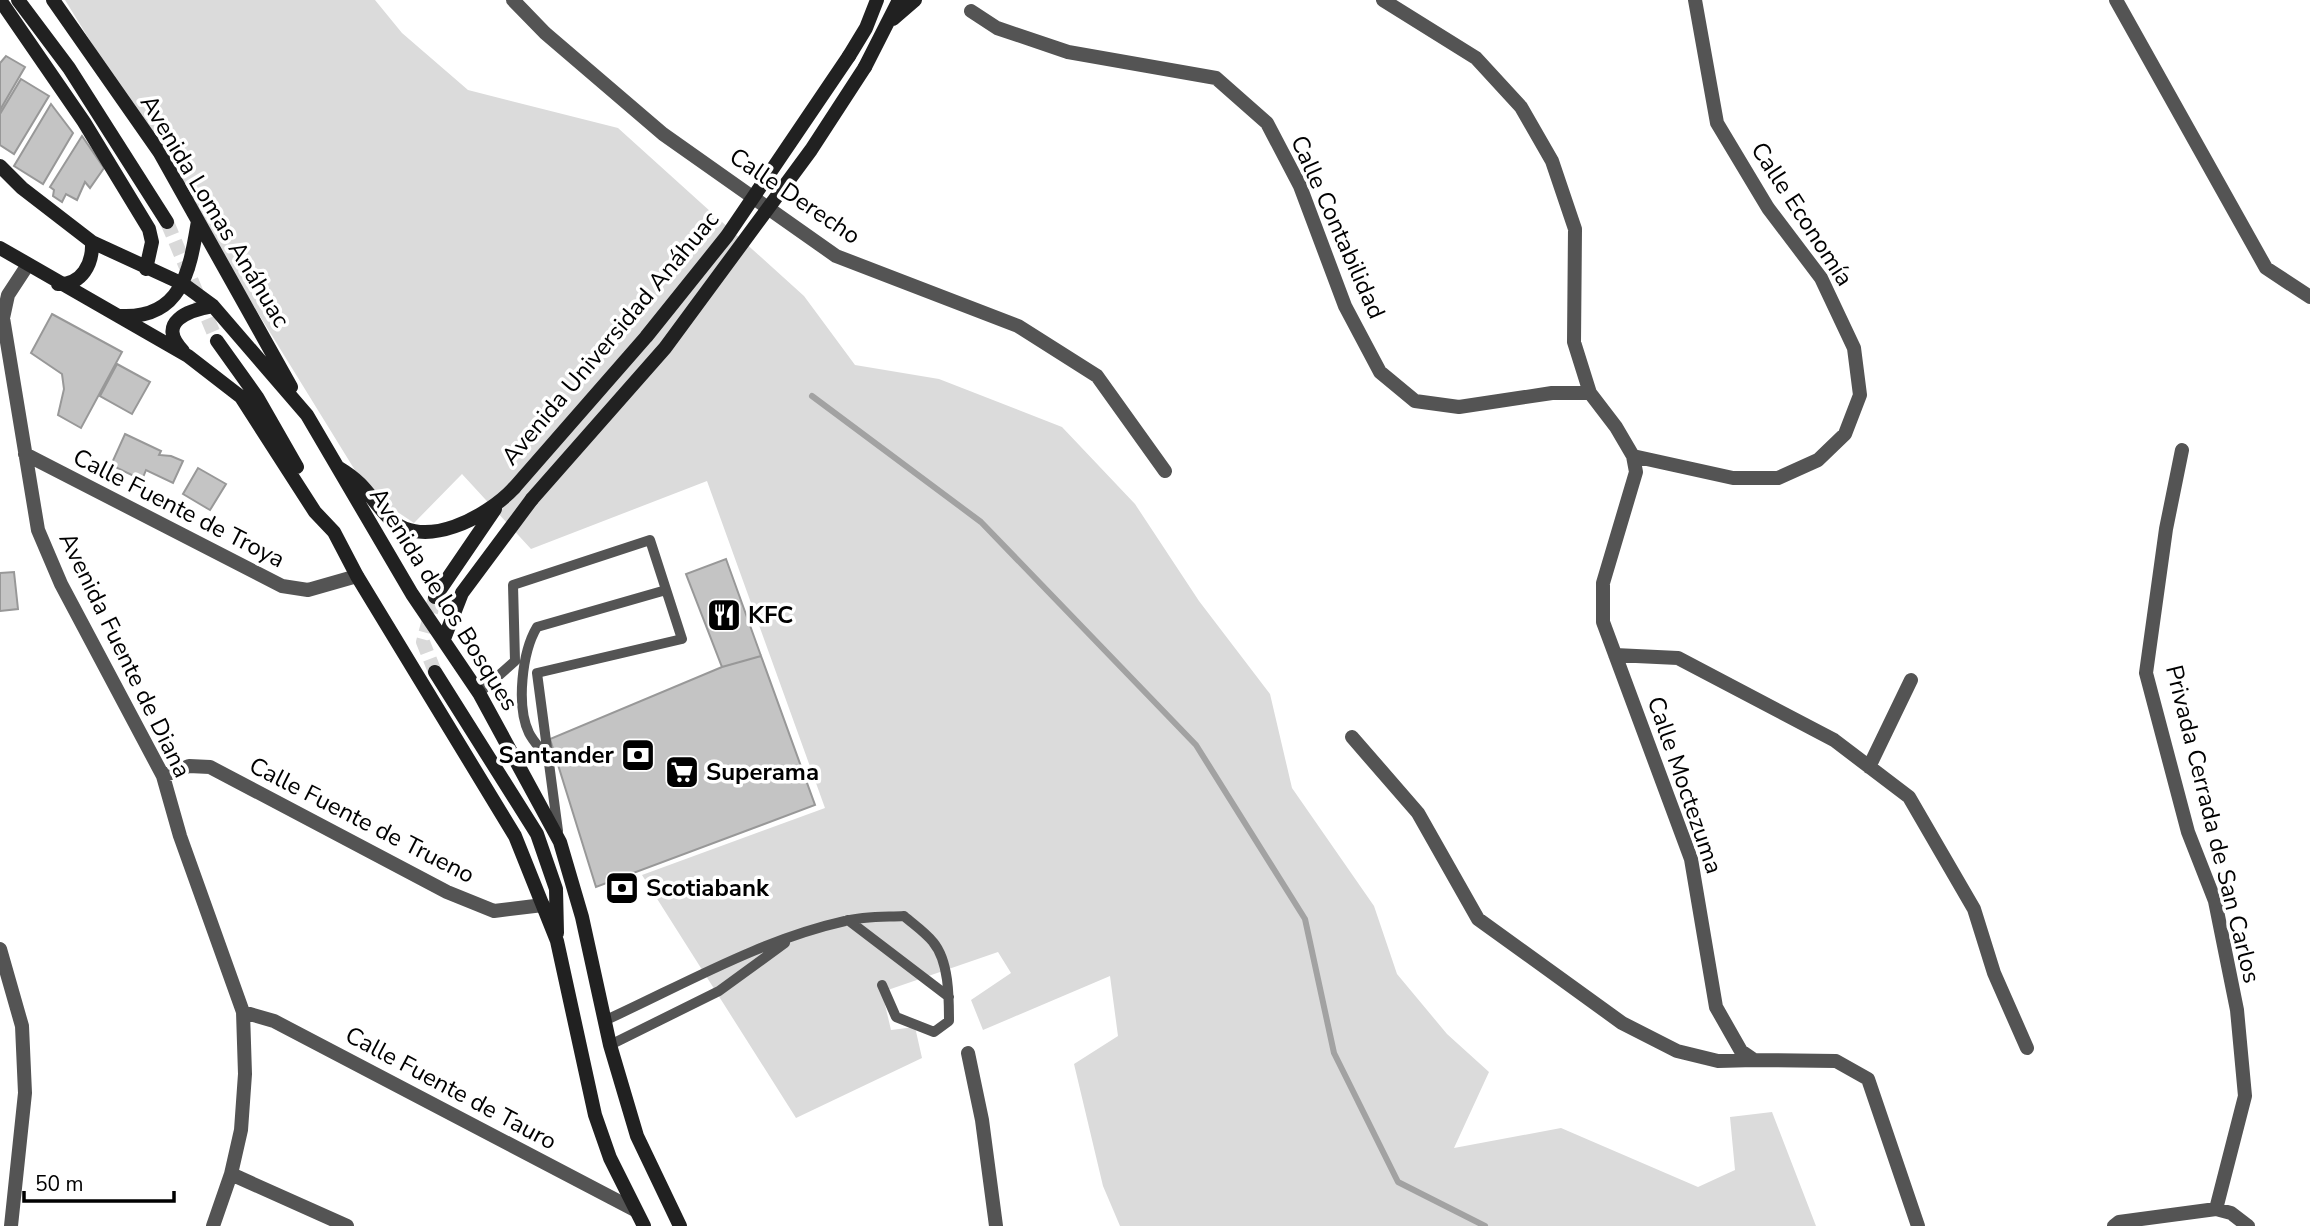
<svg xmlns="http://www.w3.org/2000/svg" width="2310" height="1226" viewBox="0 0 2310 1226" font-family="'Nunito Sans',sans-serif">
<rect width="100%" height="100%" fill="#fff"/>
<path fill="#dbdbdb" d="M65 0H375L402 33 468 90 618 128 804 296 855 365 939 379 1062 427 1135 504 1199 601 1270 694 1292 788 1374 906 1397 974 1447 1034 1489 1072 1454 1148 1561 1128 1698 1187 1735 1170 1730 1117 1772 1112 1816 1226H1120L1103 1186 1074 1064 1118 1036 1110 976 983 1030 971 1000 1011 973 998 952 882 992 891 1030 915 1027 922 1058 796 1118 642 875 825 808 707 481 531 549 462 474 414 523 369 493Z"/>
<g fill="none" stroke-linecap="round" stroke-linejoin="round">
<path stroke="#a2a2a2" stroke-width="6" d="M812 396 981 522 1196 745 1305 919 1334 1053 1398 1182 1485 1226"/>
</g>
<path fill="#c4c4c4" stroke="#989898" stroke-width="2" d="M6 56 25 67 0 110V63Z
M21 79 49 96 14 154 0 145V114Z
M51 104 73 133 43 184 14 166Z
M82 136 104 168 90 188 85 182 77 200 66 194 62 202 53 196 54 190 50 187Z
M52 314 122 352 81 428 58 415 64 389 62 374 31 353Z
M117 364 150 382 132 414 100 396Z
M125 434 161 451 159 455 171 456 183 461 173 483 146 470 142 480 111 465Z
M198 468 226 484 210 510 183 494Z
M726 559 761 656 722 667 686 574Z
M14 572 18 609 0 611V573Z
M761 656 815 805 596 887 550 739 722 667Z"/>
<g fill="none" stroke-linecap="round" stroke-linejoin="round">
<path stroke="#d9d9d9" stroke-width="14" stroke-dasharray="14 7" stroke-linecap="butt" d="M167 222 217 341
M435 672 423 642 435 597"/>
<path stroke="#545454" stroke-width="10" d="M479 693 515 661 513 585 650 540 682 639 537 673 558 831
M545 755C540 748 533 741 529 733 516 706 522 652 537 627L666 590
M848 920 949 997
M604 1021C683 985 760 940 845 921 864 916 885 917 904 916 913 924 925 932 933 942 949 961 949 997 949 1021L934 1032 896 1017 882 985
M610 1045 719 991 785 943"/>
<path stroke="#545454" stroke-width="14" d="M513 0 545 33 663 134 836 256 1018 326 1097 376 1165 471
M1383 0 1476 58 1521 107 1552 161 1575 229 1574 342 1590 393 1616 427 1633 456 1636 472 1603 583V622L1691 859 1716 1007 1741 1051 1754 1060 1836 1061 1868 1079 1918 1226
M2116 0 2266 268 2310 297
M971 11 997 28 1068 52 1216 78 1267 123 1300 186 1345 306 1380 372 1415 401 1459 407 1552 393H1590
M27 266 8 295 3 318 38 530 61 584 163 776 180 836 243 1012 245 1074 241 1130 231 1174 213 1226
M2182 450 2166 529 2146 673 2188 832 2215 901 2237 1010 2245 1096 2216 1209
M25 454 282 586 308 590 357 576
M1633 456 1733 478H1778L1818 460 1845 434 1860 395 1854 348 1821 278 1768 208 1717 123 1695 0
M1615 655 1678 658 1834 740 1909 797 1974 909 1994 973 2027 1048
M1352 737 1418 813 1478 919 1622 1023 1677 1051 1718 1061 1754 1060
M1869 767 1911 680
M163 776 189 766 210 767 447 892 494 911 543 905
M0 949 22 1026 25 1093 11 1226
M243 1012 274 1021 635 1210
M968 1053 982 1120 996 1226
M231 1174 347 1226
M2114 1226 2119 1222 2216 1209 2231 1213 2248 1226"/>
<path stroke="#212121" stroke-width="14" d="M0 0 84 122 149 229 152 242 146 269
M18 0 69 68 167 222
M53 0 160 153 291 387
M893 19 915 0
M849 56 866 28 877 0
M865 67 899 0
M0 166 22 188 92 242 183 284 213 306 307 415 412 594 479 693 560 842 582 917 610 1045 637 1136 680 1226
M0 248 188 356 241 397 315 512 334 532 357 576 515 836 557 941 595 1115 610 1158 644 1226
M58 284C82 285 93 264 92 242
M121 316C183 319 190 268 198 221
M217 341 257 397 297 467
M183 351C155 322 189 310 213 306
M339 468C367 485 368 496 388 517 423 553 488 516 514 488
M435 597 495 509
M444 639 462 593 532 499
M435 672 537 834 556 889 557 933"/>
<path stroke="#212121" stroke-width="14" d="M514 488 646 337 727 236 849 56
M532 499 665 348 811 150 865 67"/>
</g>
<defs>
<g id="restaurant-square" transform="scale(1.75)"><rect x="-9" y="-9" width="18" height="18" rx="4" fill="#000" stroke="#fff"/><path d="M-5-6h1v4h1v-4h1v4h1v-4h1v5L-1.5 .5V6h-2V.5L-5-1ZM5-6V6H3V1.5H1.5Q1.5-4 5-6Z" fill="#fff"/></g>
<g id="bank-square" transform="scale(1.75)"><rect x="-9" y="-9" width="18" height="18" rx="4" fill="#000" stroke="#fff"/><path d="M-6-4H6V4H-6ZM0-2.3a2.3 2.3 0 1 0 0 4.6a2.3 2.3 0 1 0 0-4.6Z" fill="#fff"/></g>
<g id="supermarket-square" transform="scale(1.75)"><rect x="-9" y="-9" width="18" height="18" rx="4" fill="#000" stroke="#fff"/><path d="M-6-5.5h2.5l.6 2H6L4.5 2H-2.5L-4.4-4H-6ZM-1.5 3.2a1.3 1.3 0 1 0 .1 0ZM3 3.2a1.3 1.3 0 1 0 .1 0Z" fill="#fff"/></g>
</defs>
<g fill-rule="evenodd">
<use href="#restaurant-square" x="724" y="615"/>
<use href="#bank-square" x="638" y="755"/>
<use href="#supermarket-square" x="682" y="772"/>
<use href="#bank-square" x="622" y="888"/>
</g>
<g text-anchor="middle" dominant-baseline="central" stroke-width="7" stroke-linejoin="round" paint-order="stroke">
<g font-size="24" fill="#000" stroke="#fff">
<text transform="translate(795 196) rotate(34)">Calle Derecho</text>
<text transform="translate(215 211) rotate(59)">Avenida Lomas Anáhuac</text>
<text transform="translate(1802 214) rotate(57)">Calle Economía</text>
<text transform="translate(1338 227) rotate(66)">Calle Contabilidad</text>
<text transform="translate(610 338) rotate(-50)">Avenida Universidad Anáhuac</text>
<text transform="translate(179 508) rotate(27)">Calle Fuente de Troya</text>
<text transform="translate(444 599) rotate(58)">Avenida de los Bosques</text>
<text transform="translate(125 655) rotate(64)">Avenida Fuente de Diana</text>
<text transform="translate(1685 785) rotate(71)">Calle Moctezuma</text>
<text transform="translate(362 820) rotate(27)">Calle Fuente de Trueno</text>
<text transform="translate(2213 824) rotate(76)">Privada Cerrada de San Carlos</text>
<text transform="translate(451 1088) rotate(28)">Calle Fuente de Tauro</text>
</g>
<g font-size="24" font-weight="bold" fill="#000" stroke="#fff" text-anchor="start">
<text x="748" y="615">KFC</text>
<text x="614" y="755" text-anchor="end">Santander</text>
<text x="706" y="772">Superama</text>
<text x="646" y="888">Scotiabank</text>
</g>
</g>
<path d="M24 1191v10h150v-10" fill="none" stroke="#000000" stroke-width="3.5"/>
<text x="35" y="1191" font-size="21" fill="#000000" stroke="#ffffff" stroke-width="5" paint-order="stroke">50 m</text>
</svg>
